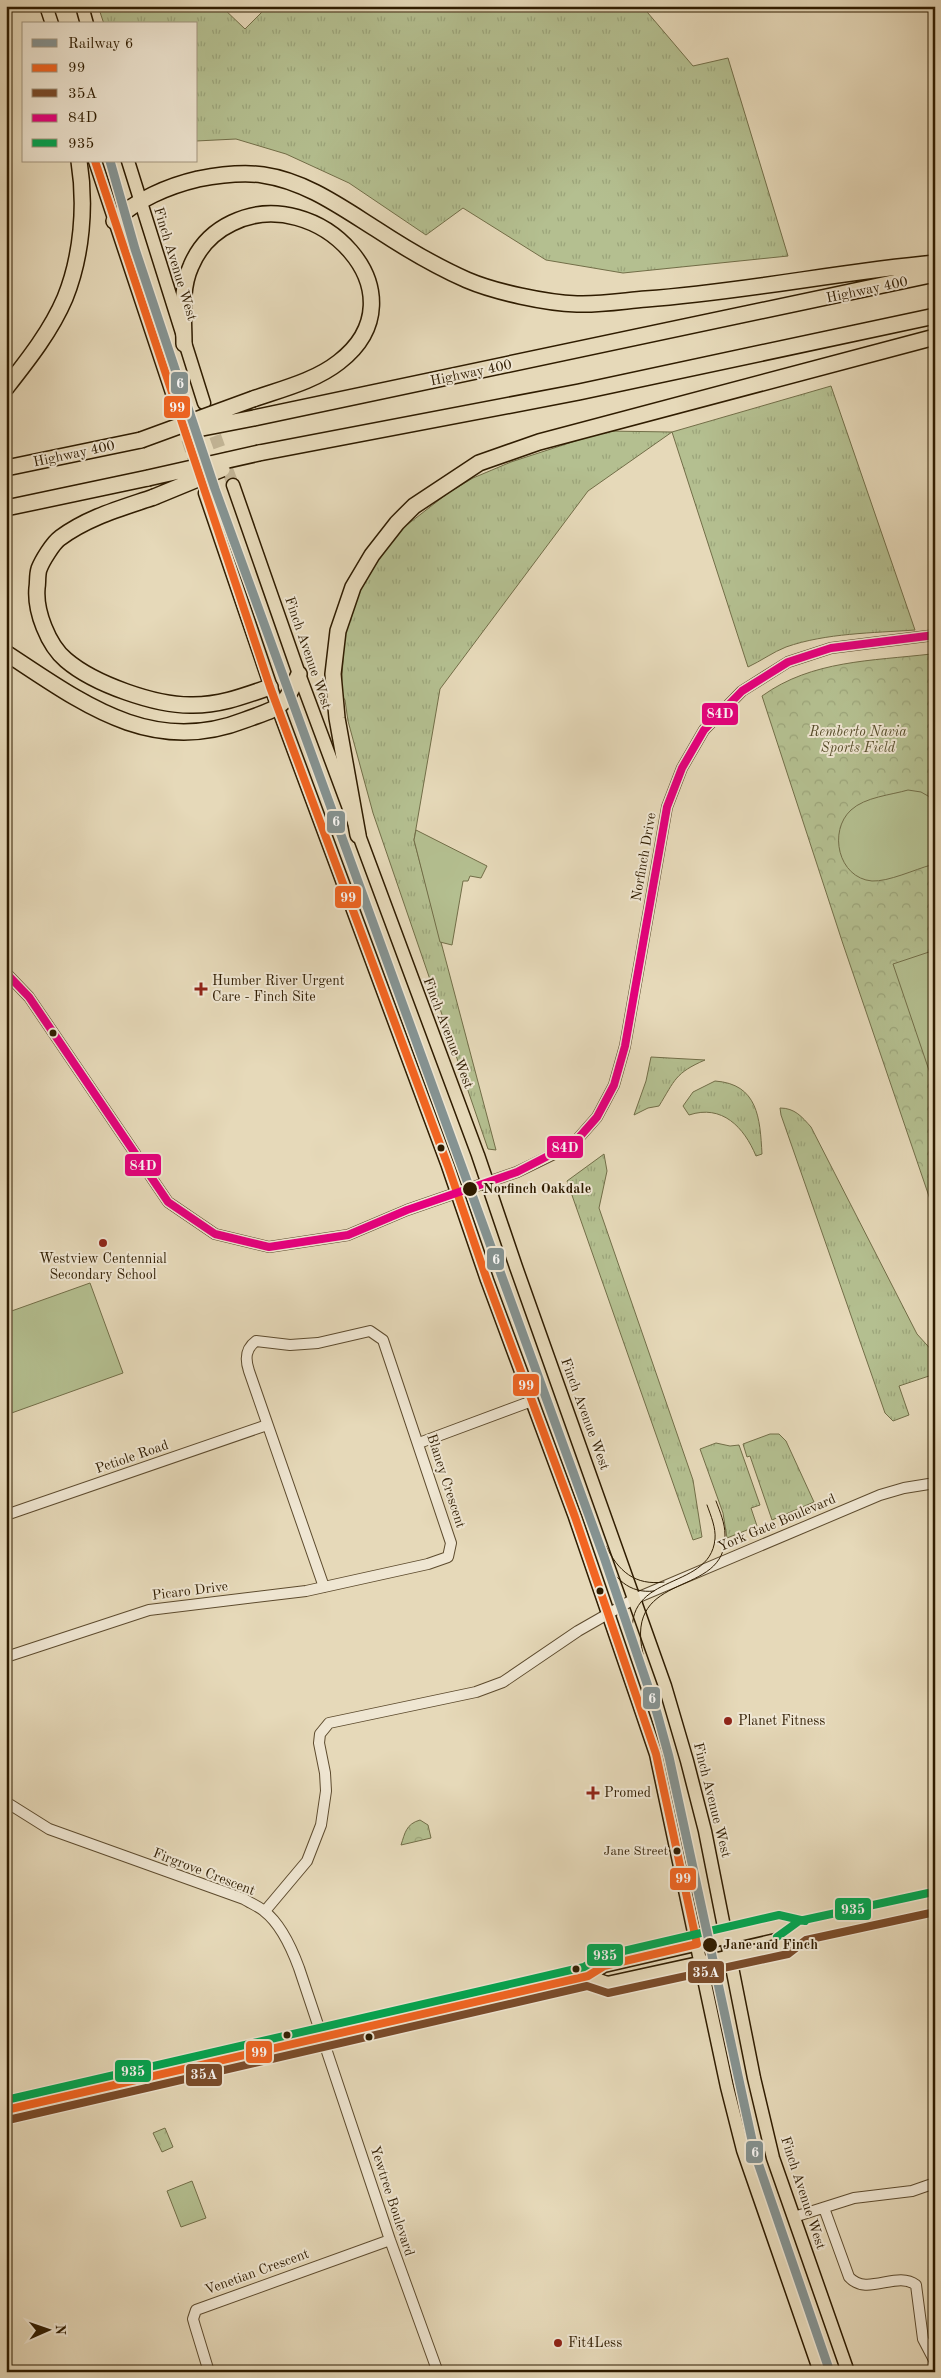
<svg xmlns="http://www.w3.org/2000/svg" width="941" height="2378" viewBox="0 0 941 2378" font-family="'Old Standard TT',serif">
<defs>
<pattern id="grass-tufts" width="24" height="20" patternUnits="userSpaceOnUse" patternTransform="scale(1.25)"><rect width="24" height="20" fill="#b4bf90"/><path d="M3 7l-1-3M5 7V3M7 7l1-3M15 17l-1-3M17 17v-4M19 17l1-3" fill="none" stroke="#9ba47a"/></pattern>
<pattern id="park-crowns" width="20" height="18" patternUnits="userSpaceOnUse" patternTransform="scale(1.25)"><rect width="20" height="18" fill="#b4bf90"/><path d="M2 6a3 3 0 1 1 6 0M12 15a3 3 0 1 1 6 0" fill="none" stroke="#9ba47a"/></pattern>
</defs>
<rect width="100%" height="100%" fill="#e6d9b9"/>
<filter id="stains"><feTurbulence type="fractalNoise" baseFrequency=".004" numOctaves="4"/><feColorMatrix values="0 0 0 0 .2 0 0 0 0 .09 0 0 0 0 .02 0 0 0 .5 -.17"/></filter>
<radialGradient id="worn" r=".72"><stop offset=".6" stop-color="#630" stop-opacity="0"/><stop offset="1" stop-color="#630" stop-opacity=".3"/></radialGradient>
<path fill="url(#grass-tufts)" stroke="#726e48" d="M98 6H221L245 29 268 6H642L693 66 728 58 788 256 623 273 546 260 463 208 426 235 349 183 286 154 236 139 196 141V24H104Z
M831 386 915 630C873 633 826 633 786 647 773 652 761 661 748 667L672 432 588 491 440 689 414 840 496 1150 488 1149 373 813 348 721 345 700 341 694 344 643 349 615 360 588 376 560 403 528 448 493 473 478 511 462 606 431 672 432Z
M651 1057 705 1060C675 1073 675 1080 659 1106L648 1108 634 1115 646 1081Z
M715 1081C758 1084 760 1118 762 1154L756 1156C744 1127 722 1104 689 1115L683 1106 693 1092Z
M780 1108C795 1108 802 1117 811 1127L917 1334 935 1354V1374L899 1386 909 1415 893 1421 885 1413 781 1115Z
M604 1154 607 1171 599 1208 693 1480 702 1537 693 1540 567 1181Z
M770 1434H779L786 1441 814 1502 772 1520 750 1456 747 1457 743 1444Z
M716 1443 730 1446 739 1445 760 1505 751 1508 757 1526 727 1538 723 1513 700 1449Z"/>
<path fill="url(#park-crowns)" stroke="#726e48" d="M931 654 935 666V1214L843 944 762 696C812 660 872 661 931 654Z
M420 1820 428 1825 431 1838 401 1845C405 1833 406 1824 420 1820Z
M165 2128 173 2147 162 2152 153 2133Z"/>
<path fill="#b4bf90" stroke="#726e48" d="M908 790 921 792 935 800V861L931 865C916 869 888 882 872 881 838 878 828 831 851 810 865 797 891 795 908 790Z
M416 830 487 866 481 878 470 876 468 881H463L452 945 440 942 414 840Z
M935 950V1088L893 964Z
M90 1283 123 1373 6 1415V1313Z
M192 2181 206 2218 181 2227 167 2191Z"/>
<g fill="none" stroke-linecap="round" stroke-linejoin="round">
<path stroke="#c1b394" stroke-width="12" stroke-dasharray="12 6" stroke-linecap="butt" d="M176 405 205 493
M209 419 233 485"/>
<g stroke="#5d4b2e" stroke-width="12">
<path id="minor" d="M6 973 29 997 168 1202 215 1234 269 1247 348 1235 407 1210 517 1172 554 1154 575 1142 597 1117 614 1085 625 1046 667 807 682 768 704 730 742 691 788 662 831 648 935 635
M419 1443 532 1401
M6 1515 267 1425
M6 1657 149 1610 306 1591 428 1564 448 1557 451 1543 383 1340 370 1331 318 1343 290 1345 256 1341C245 1349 245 1359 249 1371L324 1587
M6 1802 49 1829 244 1899C250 1903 258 1906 264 1911 281 1924 292 1949 299 1968L390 2240 436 2367 435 2372
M265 1911 307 1861 321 1825 326 1791 325 1773 319 1743 320 1734 329 1723 476 1692 503 1682 578 1631 634 1599 880 1495 904 1488 935 1483
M824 2208 849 2277C867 2297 897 2270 916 2285L923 2339 935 2362
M794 2217 854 2198 912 2191 935 2183
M209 2372 195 2326 193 2319 196 2310 390 2240"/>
</g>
<g stroke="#2f1c00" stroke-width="15">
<path id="major" d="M46 6 52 24
M82 6 87 24
M95 161 176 405
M128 161 204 403
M233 485 299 674 478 1155 516 1267 665 1686 687 1761 705 1831 754 2078 773 2158 848 2372
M205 493 278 708 448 1166 487 1280 575 1517 637 1698 656 1754 727 2087 743 2150 820 2372
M588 1976 607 1983 786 1944 802 1931 935 1902
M6 2110 588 1976 604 1966 781 1925 802 1931"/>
</g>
<g stroke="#2f1c00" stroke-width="18">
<path id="highway" d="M114 221C136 200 168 186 198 179 219 175 242 172 263 175 305 181 341 207 376 229 405 248 435 266 467 280 495 292 546 303 577 304 599 305 623 301 646 299 743 292 838 272 935 263
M184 344C184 318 180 290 191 266 199 247 213 232 232 223 317 181 427 294 339 362 315 381 282 389 253 399
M6 388C28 360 51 331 65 298 82 256 86 205 79 161
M254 418 935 274
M259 453 579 392 935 316
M6 468 141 440
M154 497C122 508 88 517 60 538 53 543 42 561 39 569 37 575 38 583 37 588 35 611 48 645 66 660 94 684 156 706 193 705 221 705 244 696 270 687
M6 508 148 478
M6 653C81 702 151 757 245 720 280 707 283 710 299 674
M358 835 337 718 333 674 338 631 353 587 372 555 397 523 414 506 479 463 539 442 935 337"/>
</g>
<use href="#minor" stroke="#efe6d2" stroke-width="10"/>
<use href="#major" stroke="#e6d9b9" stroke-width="12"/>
<use href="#highway" stroke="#e6d9b9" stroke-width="15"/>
<path stroke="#2f1c00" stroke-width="1" d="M606 1546C618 1571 635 1586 664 1582
M604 1557C614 1578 629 1594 654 1591
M635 1648C615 1569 710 1594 715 1539 716 1528 711 1516 707 1505
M643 1654C623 1568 727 1600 725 1535 725 1523 720 1512 716 1501"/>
<g stroke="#2f1c00" stroke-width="18" stroke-linecap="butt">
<path id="highway-bridge" d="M187 431 254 418
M141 440 253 399
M148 478 259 453
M154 497 222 469"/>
</g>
<use href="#highway-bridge" stroke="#e6d9b9" stroke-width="15"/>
<g stroke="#efe6d2" stroke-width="11">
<path id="bus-1" d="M6 2110 588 1976 604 1966 697 1944 656 1754 575 1517 487 1280 448 1166 270 687 95 161"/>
</g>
<g stroke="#efe6d2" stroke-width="11">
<path id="bus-2" d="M8 2120 587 1986 608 1993 788 1954 806 1940 935 1912"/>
</g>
<g stroke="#efe6d2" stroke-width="11">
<path id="bus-3" d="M6 973 29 997 168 1202 215 1234 269 1247 348 1235 407 1210 517 1172 575 1142 597 1117 614 1085 625 1046 667 807 682 768 704 730 742 691 788 662 831 648 935 635"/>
</g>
<g stroke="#efe6d2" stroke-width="11">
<path id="bus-4" d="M777 1937 799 1921 933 1892
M6 2100 584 1967 602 1956 779 1915 805 1921"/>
</g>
<use href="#bus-1" stroke="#f26522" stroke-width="8"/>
<use href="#bus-2" stroke="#7a4b2a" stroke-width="8"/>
<use href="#bus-3" stroke="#e5007d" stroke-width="8"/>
<use href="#bus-4" stroke="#00a651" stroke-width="8"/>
<g stroke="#efe6d2" stroke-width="12">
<path id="rail-1" d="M110 161 135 249 215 489 604 1557 657 1713 669 1757 755 2154 830 2372"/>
</g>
<use href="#rail-1" stroke="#859392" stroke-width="9"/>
</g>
<g fill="#8f2418" stroke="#efe6d2" stroke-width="2">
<path d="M198.5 981.5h5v5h5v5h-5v5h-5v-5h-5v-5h5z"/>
<circle cx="103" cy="1243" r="5"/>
<circle cx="728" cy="1721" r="5"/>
<path d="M590.5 1785.5h5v5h5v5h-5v5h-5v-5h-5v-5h5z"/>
<circle cx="558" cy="2343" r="5"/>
</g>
<g fill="#2f1c00" stroke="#efe6d2" stroke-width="2">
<circle cx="53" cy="1033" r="4.5"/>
<circle cx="441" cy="1148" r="4.5"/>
<circle cx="470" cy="1189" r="8"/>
<circle cx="600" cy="1591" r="4.5"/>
<circle cx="677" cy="1851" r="4.5"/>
<circle cx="710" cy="1945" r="8"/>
<circle cx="576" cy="1969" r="4.5"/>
<circle cx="287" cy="2035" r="4.5"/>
<circle cx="369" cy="2037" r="4.5"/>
</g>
<g text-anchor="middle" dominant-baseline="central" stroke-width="4" stroke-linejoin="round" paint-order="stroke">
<g font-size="13" fill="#2f1c00" stroke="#efe6d2" text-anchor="end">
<text x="668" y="1851">Jane Street</text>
</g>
<g font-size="14" fill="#2f1c00" stroke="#efe6d2">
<text transform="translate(175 264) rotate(73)">Finch Avenue West</text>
<text transform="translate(867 290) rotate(-12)">Highway 400</text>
<text transform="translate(471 373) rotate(-12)">Highway 400</text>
<text transform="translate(74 454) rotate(-12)">Highway 400</text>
<text transform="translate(308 653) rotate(71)">Finch Avenue West</text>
<text transform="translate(644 857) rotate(-80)">Norfinch Drive</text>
<text transform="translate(448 1033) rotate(69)">Finch Avenue West</text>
<text transform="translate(585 1414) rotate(70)">Finch Avenue West</text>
<text transform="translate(132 1457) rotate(-19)">Petiole Road</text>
<text transform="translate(446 1481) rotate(72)">Blaney Crescent</text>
<text transform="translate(777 1523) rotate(-23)">York Gate Boulevard</text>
<text transform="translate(190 1591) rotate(-7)">Picaro Drive</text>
<text transform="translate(712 1800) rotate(76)">Finch Avenue West</text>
<text transform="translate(204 1872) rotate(21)">Firgrove Crescent</text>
<text transform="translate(803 2193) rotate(72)">Finch Avenue West</text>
<text transform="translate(392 2201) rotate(72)">Yewtree Boulevard</text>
<text transform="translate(257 2272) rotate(-20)">Venetian Crescent</text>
</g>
<g font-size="14" font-style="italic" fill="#574d2b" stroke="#efe6d2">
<text x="858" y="732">Remberto Navia<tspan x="858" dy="16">Sports Field</tspan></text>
</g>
<g font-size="14" fill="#2f1c00" stroke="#efe6d2" text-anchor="start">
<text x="212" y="981">Humber River Urgent<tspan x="212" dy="16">Care - Finch Site</tspan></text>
<text x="103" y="1259" text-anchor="middle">Westview Centennial<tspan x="103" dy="16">Secondary School</tspan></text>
<text x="738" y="1721">Planet Fitness</text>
<text x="604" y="1793">Promed</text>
<text x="568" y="2343">Fit4Less</text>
</g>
<g font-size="14" font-weight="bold" fill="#2f1c00" stroke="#efe6d2" text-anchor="start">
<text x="483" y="1189">Norfinch Oakdale</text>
<text x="723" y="1945">Jane and Finch</text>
</g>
</g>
<g stroke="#efe6d2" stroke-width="2">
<rect x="170" y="371" width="19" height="24" rx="5" fill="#859392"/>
<rect x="163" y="395" width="28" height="24" rx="5" fill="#f26522"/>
<rect x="701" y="702" width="38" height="24" rx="5" fill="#e5007d"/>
<rect x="326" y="810" width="20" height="24" rx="5" fill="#859392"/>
<rect x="334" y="885" width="28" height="24" rx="5" fill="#f26522"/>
<rect x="546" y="1135" width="38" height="24" rx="5" fill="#e5007d"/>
<rect x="124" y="1153" width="38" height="24" rx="5" fill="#e5007d"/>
<rect x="486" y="1247" width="19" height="24" rx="5" fill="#859392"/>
<rect x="512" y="1373" width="28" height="24" rx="5" fill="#f26522"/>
<rect x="642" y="1686" width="19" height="24" rx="5" fill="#859392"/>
<rect x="669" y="1867" width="28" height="24" rx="5" fill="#f26522"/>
<rect x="834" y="1897" width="38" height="24" rx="5" fill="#00a651"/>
<rect x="586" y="1943" width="38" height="24" rx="5" fill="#00a651"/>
<rect x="687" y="1960" width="38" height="24" rx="5" fill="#7a4b2a"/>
<rect x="245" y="2040" width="28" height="24" rx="5" fill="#f26522"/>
<rect x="114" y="2059" width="38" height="24" rx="5" fill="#00a651"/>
<rect x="185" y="2063" width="38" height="24" rx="5" fill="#7a4b2a"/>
<rect x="745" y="2140" width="19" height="24" rx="5" fill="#859392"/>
</g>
<g font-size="14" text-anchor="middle" font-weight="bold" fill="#fff">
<text x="180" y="388">6</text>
<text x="177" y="412">99</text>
<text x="720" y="718">84D</text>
<text x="336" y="826">6</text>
<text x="348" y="902">99</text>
<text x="565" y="1152">84D</text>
<text x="143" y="1170">84D</text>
<text x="496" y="1264">6</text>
<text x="526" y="1390">99</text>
<text x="652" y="1703">6</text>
<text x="683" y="1883">99</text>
<text x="853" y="1914">935</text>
<text x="605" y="1960">935</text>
<text x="706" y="1977">35A</text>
<text x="259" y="2057">99</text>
<text x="133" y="2076">935</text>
<text x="204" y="2079">35A</text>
<text x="755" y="2157">6</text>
</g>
<rect width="941" height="2378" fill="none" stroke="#e6d9b9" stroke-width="25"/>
<rect x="8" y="8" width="926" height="2363" fill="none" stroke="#2f1c00" stroke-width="2.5"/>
<rect x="12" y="12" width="916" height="2353" fill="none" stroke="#2f1c00"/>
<rect x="22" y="22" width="175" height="140" fill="#efe6d2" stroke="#a2957e"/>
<rect x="32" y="39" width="25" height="8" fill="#859392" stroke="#a2957e"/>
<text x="68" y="48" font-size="15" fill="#2f1c00">Railway 6</text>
<rect x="32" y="64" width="25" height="8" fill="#f26522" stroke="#a2957e"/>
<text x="68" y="72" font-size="15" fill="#2f1c00">99</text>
<rect x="32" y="89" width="25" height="8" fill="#7a4b2a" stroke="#a2957e"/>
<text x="68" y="98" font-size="15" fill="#2f1c00">35A</text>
<rect x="32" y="114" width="25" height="8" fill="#e5007d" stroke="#a2957e"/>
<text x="68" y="122" font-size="15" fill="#2f1c00">84D</text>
<rect x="32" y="139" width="25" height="8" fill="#00a651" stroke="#a2957e"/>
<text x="68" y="148" font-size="15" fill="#2f1c00">935</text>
<g transform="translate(48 2330) rotate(88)" stroke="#efe6d2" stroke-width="4" paint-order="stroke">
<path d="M0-4L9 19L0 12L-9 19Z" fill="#2f1c00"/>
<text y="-8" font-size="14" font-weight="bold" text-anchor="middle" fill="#2f1c00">N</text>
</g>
<rect width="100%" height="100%" filter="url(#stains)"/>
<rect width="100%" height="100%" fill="url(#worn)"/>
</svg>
